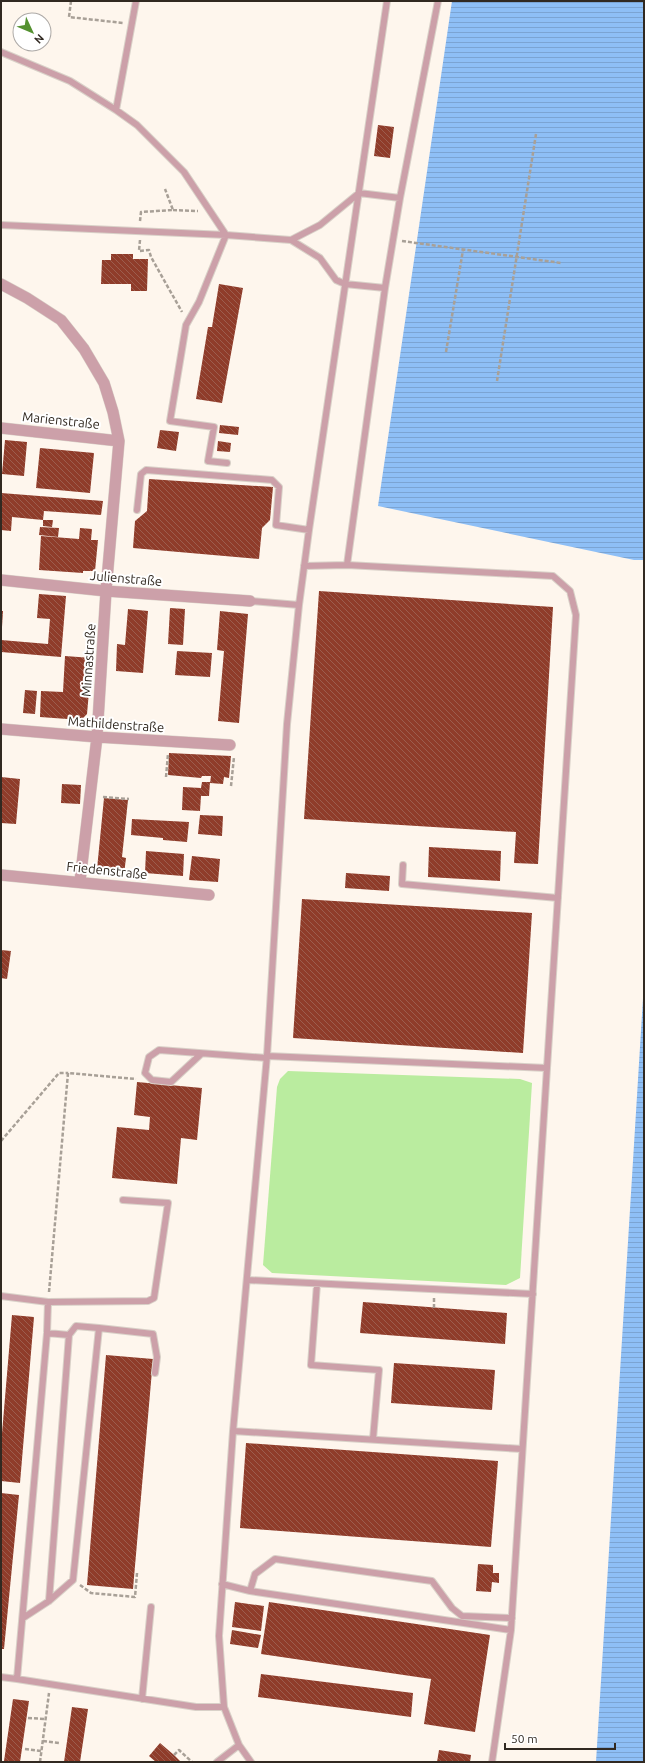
<svg xmlns="http://www.w3.org/2000/svg" width="645" height="1763" viewBox="0 0 645 1763" font-family="Ubuntu,sans-serif">
<defs>
<pattern id="water-rules" width="6" height="5" patternUnits="userSpaceOnUse"><rect width="6" height="5" fill="#8ebff6"/><path d="M0 2.5h6" fill="none" stroke="#7ba4d3"/></pattern>
<pattern id="building-back-hatch" width="6" height="6" patternUnits="userSpaceOnUse"><rect width="6" height="6" fill="#8f3c2a"/><path d="M-1 5l2 2M0 0l6 6M5-1l2 2" fill="none" stroke="#9c5d4e"/></pattern>
</defs>
<rect width="100%" height="100%" fill="#fef6ed"/>
<path fill="#baec9f" d="M288 1071 520 1079 532 1083 520 1278 506 1285 272 1273 263 1265 277 1087 280 1079Z"/>
<path fill="url(#water-rules)" d="M452 1H644V560H634L378 506Z
M644 982V1762H596Z"/>
<path fill="url(#building-back-hatch)" d="M378 125 394 127 390 158 374 156Z
M111 254H133V259H148L147 291H131V284H101L102 260H111Z
M219 284 243 288 222 403 196 399 208 327H212Z
M220 425 239 427 238 435 219 433Z
M160 430 179 432 176 451 157 448Z
M5 440 27 442 24 476 2 474Z
M218 441 231 443 230 452 217 451Z
M40 448 94 453 90 493 36 488Z
M149 479 273 487 270 520 262 528 259 559 133 548 135 521 147 511Z
M1 493 103 501 101 515 44 511 43 520 12 517 11 531 1 530Z
M43 520H53L52 527 43 526Z
M40 527 59 528 58 537 39 535Z
M80 528 92 529 91 540H98L95 571H83V573L39 570 41 536 79 539Z
M319 591 553 607 538 864 514 863 516 832 304 819Z
M39 594 66 596 61 657 1 652V640L48 644 50 619 37 618Z
M170 608 185 609 183 645 168 644Z
M128 609 148 611 143 673 116 671 117 644 125 645Z
M1 611H3L2 627H1Z
M220 611 248 614 239 723 218 721 224 651 217 650Z
M177 651 212 653 210 677 175 675Z
M65 656 92 658 87 714 81 720 40 717 41 691 63 692Z
M25 690 37 691 35 714 23 713Z
M169 753 231 756 229 778 224 777 223 784 210 783 211 776H202L201 778 168 775Z
M1 777 20 779 16 824 1 823Z
M202 782H210L209 796H201L200 811 182 810 183 787 201 788Z
M62 784 81 785 80 804 61 803Z
M104 798 128 800 122 857 126 858 124 874 100 872 97 869Z
M200 815 223 816 222 836 198 834Z
M132 819 189 822 187 842 163 840V838L131 835Z
M429 847 501 851 500 881 428 877Z
M146 851 184 854 183 876 145 873Z
M192 856 220 859 218 882 189 880Z
M346 873 390 876 389 891 345 888Z
M302 899 532 913 523 1053 293 1038Z
M1 950 11 951 7 979 1 978Z
M137 1082 202 1088 197 1140 181 1138 177 1184 112 1178 117 1127 149 1130 150 1117 134 1115Z
M363 1302 507 1313 505 1344 360 1333Z
M12 1315 34 1317 20 1483 1 1481V1445Z
M106 1355 153 1359 133 1589 87 1585Z
M394 1363 495 1370 492 1410 391 1403Z
M246 1443 498 1461 491 1547 240 1528Z
M1 1493 19 1495 4 1649H1Z
M478 1564 493 1565V1573H499V1583L492 1582 491 1592 476 1591Z
M235 1602 264 1606 261 1631 232 1627Z
M269 1602 490 1635 475 1732 424 1724 431 1679 261 1654Z
M232 1630 261 1635 258 1648 230 1644Z
M261 1674 413 1693 411 1717 258 1697Z
M13 1699 29 1701 20 1762 4 1761Z
M72 1707 88 1709 80 1762H64Z
M160 1743 174 1755 181 1762H156L149 1756Z
M439 1750 471 1755 470 1762H437Z"/>
<g fill="none" stroke-linecap="round" stroke-linejoin="round">
<g stroke="#d9d1c8" stroke-width="8">
<path id="service" d="M1 52 70 81 116 110 137 125 184 172 226 235 199 302 186 325 170 421 214 427 208 461 227 463
M116 110 136 1
M1 225 226 235 291 240 320 258 336 280 345 284 385 288
M291 240 320 225 359 193 400 198
M137 510 141 474 146 470 272 480 279 487 276 525 309 530
M347 565 385 288 400 198 438 1
M304 566 347 565 553 576 570 591 576 615 511 1630 492 1762
M250 601 299 605
M403 865 402 884 558 898
M201 1054 171 1082 152 1080 145 1073 149 1057 159 1050 267 1058
M267 1056 547 1068
M123 1200 168 1203 154 1298 148 1301 48 1302 47 1333 17 1679 196 1707H224
M247 1280 533 1294
M317 1284 311 1365 379 1370 373 1439
M1 1296 48 1302
M47 1333 69 1335 76 1326 99 1328
M233 1431 522 1449
M222 1584 250 1591
M49 1601 69 1335
M23 1618 49 1601 73 1580 99 1328 153 1334 157 1357 155 1373
M511 1630 250 1591 255 1574 275 1559 432 1581 452 1608 462 1616 512 1618
M1 1677 17 1679
M142 1699 151 1607
M217 1762 239 1745
M251 1762 239 1745 224 1707 219 1636 233 1431 267 1056 287 724 299 605 309 530 387 1"/>
</g>
<g stroke="#d9d1c8" stroke-width="12">
<path id="minor" d="M1 284 27 298 61 320 84 349 104 383 113 412 119 441 106 591 97 737 80 881
M1 428 119 441
M1 580 106 591 250 601
M1 729 97 737 230 745
M1 875 209 895"/>
</g>
<path stroke="#a8a097" stroke-width="2.5" stroke-dasharray="4 2" stroke-linecap="butt" d="M71 1 69 17 123 23
M173 210 198 211
M140 221 141 212 173 210 165 189
M140 240 139 251 149 250 151 257 182 312
M402 241 561 263
M446 352 463 250
M497 381 536 134
M166 777 168 754
M231 786 234 757
M103 797 129 799
M1 1141 59 1073H68
M49 1292 68 1073 136 1079
M434 1298V1308
M80 1585 91 1593 135 1597 137 1573
M28 1718 45 1719
M43 1741 59 1743
M25 1749 41 1751
M174 1755 179 1750 192 1762
M40 1762 49 1693"/>
<use href="#service" stroke="#cca0a9" stroke-width="6"/>
<use href="#minor" stroke="#cca0a9" stroke-width="11"/>
</g>
<g text-anchor="middle" dominant-baseline="central" stroke-width="4" stroke-linejoin="round" paint-order="stroke">
<g font-size="13" fill="#312921" stroke="#fff">
<text transform="translate(61 420) rotate(6)">Marienstraße</text>
<text transform="translate(126 578) rotate(5)">Julienstraße</text>
<text transform="translate(88 660) rotate(-86)">Minnastraße</text>
<text transform="translate(116 724) rotate(4)">Mathildenstraße</text>
<text transform="translate(107 870) rotate(6)">Friedenstraße</text>
</g>
</g>
<rect width="645" height="1763" fill="none" stroke="#312921" stroke-width="4"/>
<g transform="translate(32 32) rotate(134)"><circle r="19" fill="#ffffff" stroke="#ada9a6"/>
<path d="M0-3L7 15L0 10L-7 15Z" fill="#549130"/>
<text y="-6" font-size="11" font-weight="bold" text-anchor="middle" fill="#312921">N</text>
</g>
<path d="M505 1743v6h110v-6" fill="none" stroke="#312921" stroke-width="2"/>
<text x="511" y="1743" font-size="12" fill="#312921" stroke="#ffffff" stroke-width="3" paint-order="stroke">50 m</text>
</svg>
